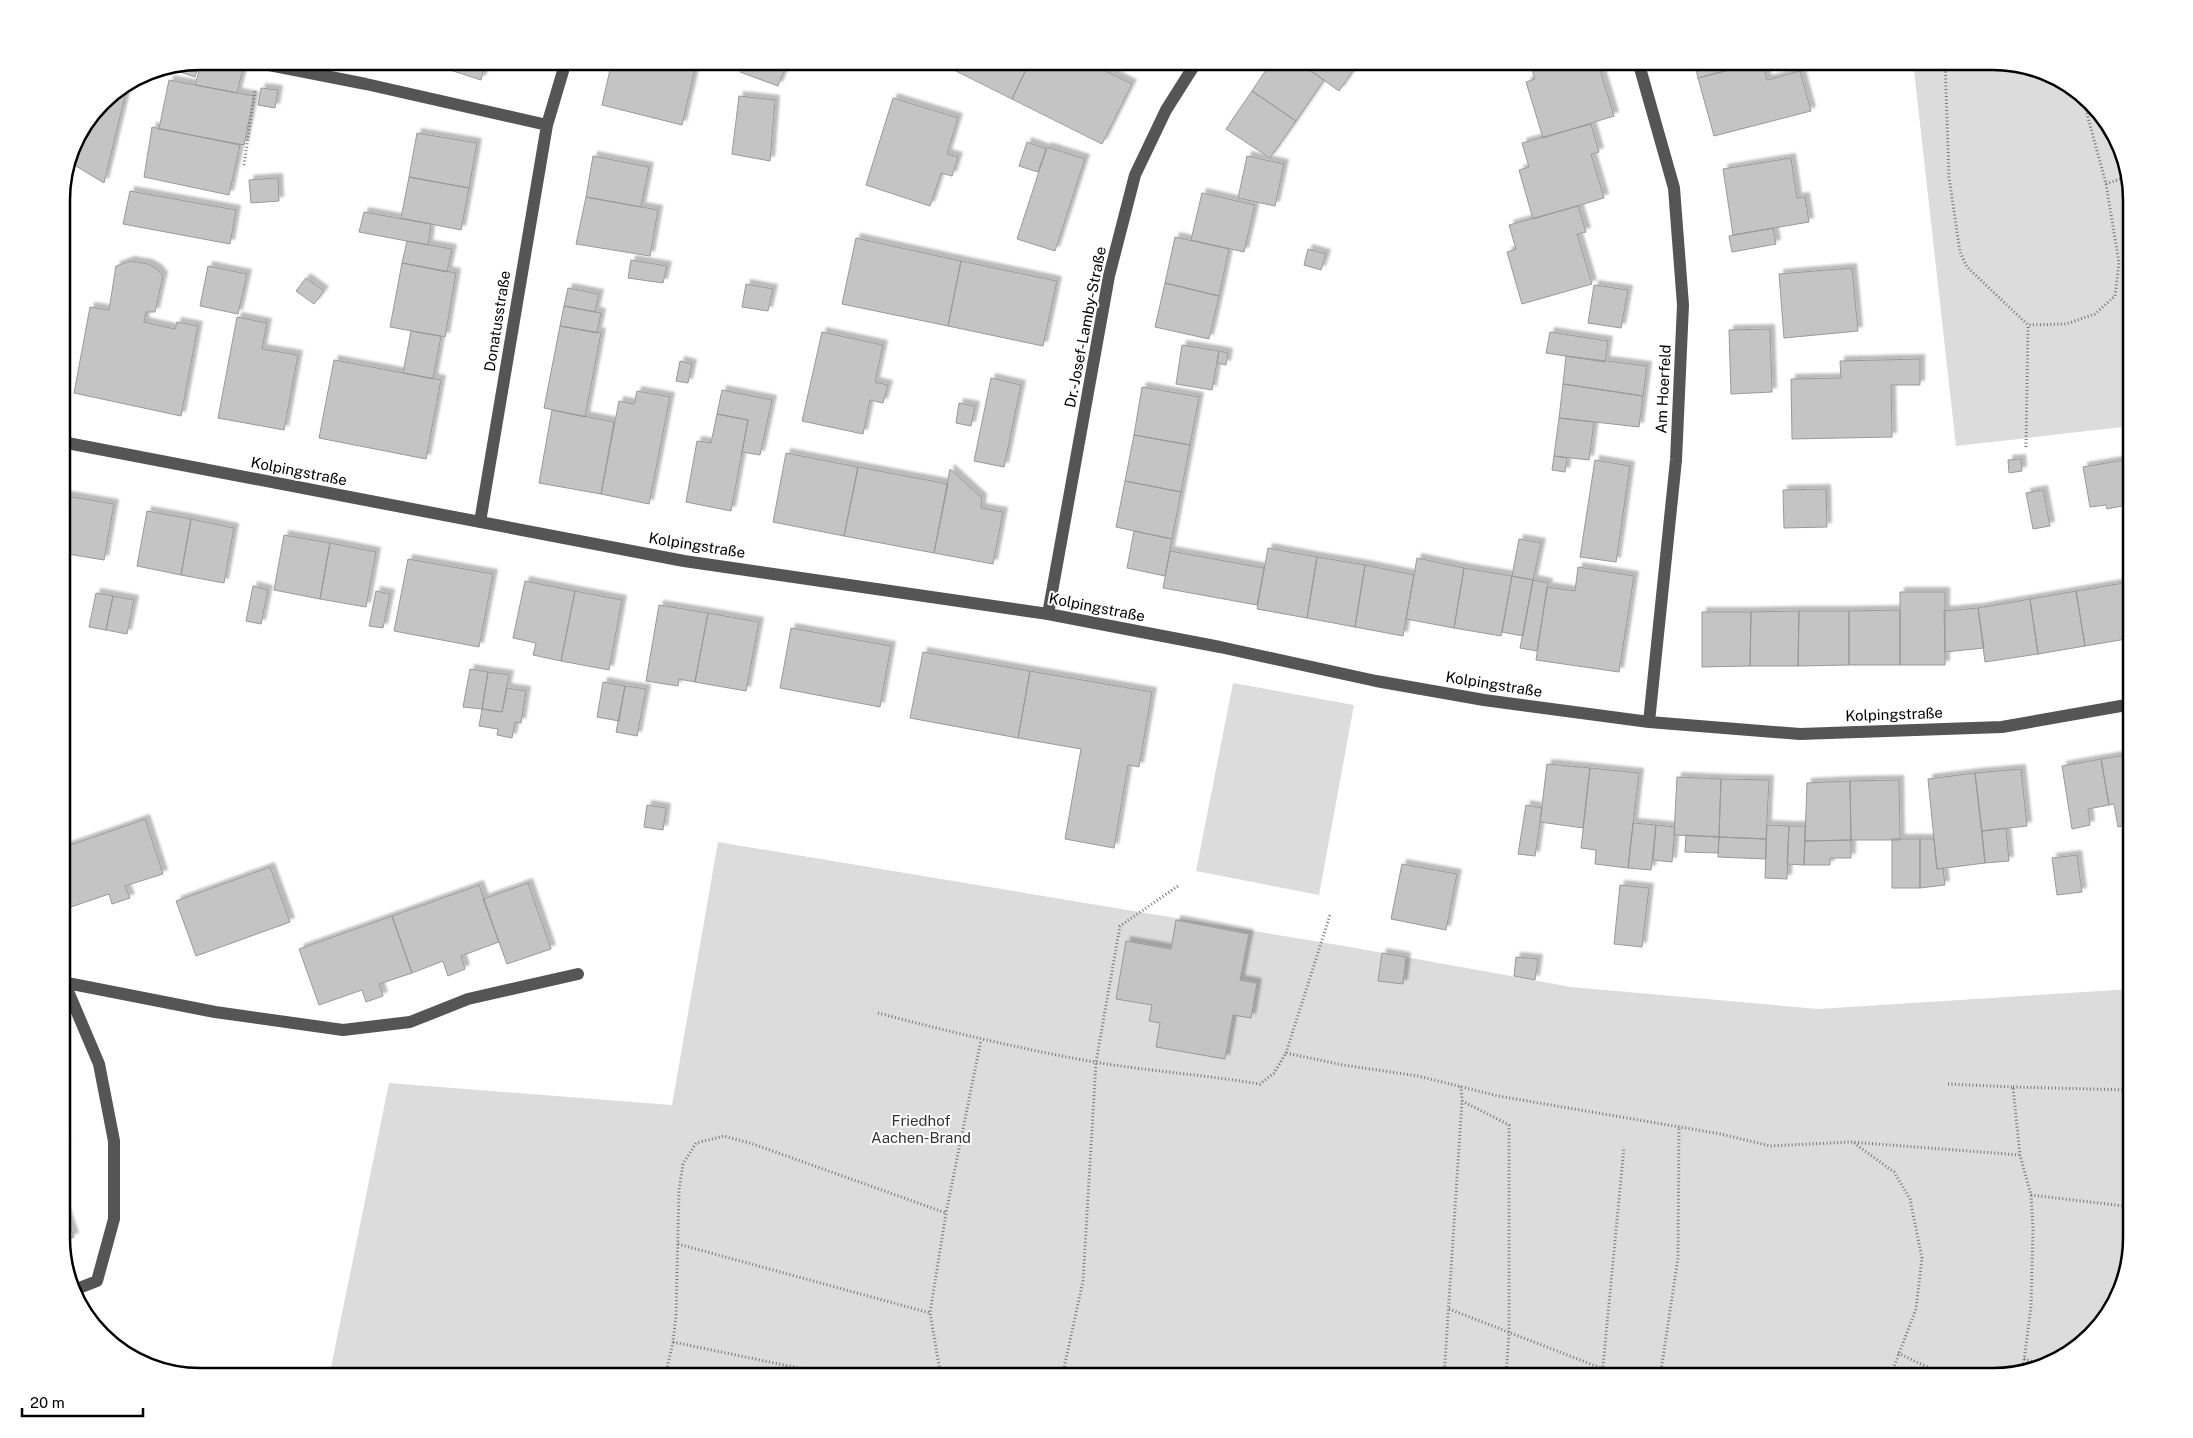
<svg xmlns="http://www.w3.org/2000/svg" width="2193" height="1438" viewBox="0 0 2193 1438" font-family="'Public Sans',sans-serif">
<defs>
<filter id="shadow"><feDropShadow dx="4.5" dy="-4.5" stdDeviation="1" flood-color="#0004"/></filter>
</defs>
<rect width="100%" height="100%" fill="#fff"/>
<path fill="#dcdcdc" d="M1913 61H1993L2070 84 2113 131 2132 200V426L1956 446Z
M1233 683 1354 705 1319 895 1196 871Z
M718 842 1350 947 1571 987 1818 1009 2132 989V1238L2109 1315 2062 1358 1993 1377H329L389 1083 672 1105Z"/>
<path fill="#c4c4c4" stroke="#999" filter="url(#shadow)" d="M200 61 195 77 177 71 179 65Z
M202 61H245L237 93 195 85Z
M422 61H486L481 80Z
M612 61H662L695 69 682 125 602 105Z
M662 61H698L695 69Z
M744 61H788L778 86 740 72Z
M936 61H1030L1012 99Z
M1030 61H1085L1132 84 1102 144 1012 99Z
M1272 61H1297L1324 80 1296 121 1252 91Z
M1297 61H1360L1339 91Z
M1529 61H1607L1609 68 1600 70 1614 116 1543 138 1526 82 1535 79Z
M1694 61H1735L1737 68 1698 78Z
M1762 61 1767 80 1800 71 1811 111 1714 136 1698 78Z
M169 80 254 96 244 145 159 129Z
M128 84 104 183 71 163 78 136 102 102Z
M261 88 278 90 275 108 258 105Z
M1252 91 1296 121 1270 158 1226 129Z
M739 96 775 100 770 161 732 154Z
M893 98 958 118 947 154 958 157 952 176 941 173 930 206 866 185Z
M1591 124 1599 152 1591 154 1604 198 1533 219 1519 170 1529 167 1522 143Z
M152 127 240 145 229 195 144 177Z
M417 133 477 143 469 188 409 177Z
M1027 142 1046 149 1038 172 1019 166Z
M1047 147 1085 159 1055 251 1017 239Z
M593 156 649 167 641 207 586 197Z
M1247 156 1284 164 1275 206 1238 198Z
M1791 158 1797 198 1805 197 1809 222 1733 235 1723 169Z
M409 177 469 188 461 230 401 218Z
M278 178 279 201 251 203 249 180Z
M130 191 236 210 230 244 123 224Z
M1202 193 1255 205 1244 252 1191 240Z
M586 197 658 210 650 256 576 244Z
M1578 206 1586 232 1577 234 1592 284 1522 304 1507 252 1516 249 1509 225Z
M364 212 431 224 428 245 359 232Z
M1773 228 1776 244 1732 252 1729 236Z
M1175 237 1229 249 1219 296 1165 283Z
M856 238 961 261 948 326 842 304Z
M407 241 452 249 447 272 402 263Z
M1308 249 1326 254 1321 270 1304 265Z
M631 260 667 266 663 283 628 278Z
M130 261 148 264 157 269 163 276 155 312H146L144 322 175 329 177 322 198 326 181 416 74 393 90 307 109 310 116 266Z
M961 261 1057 281 1043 346 948 326Z
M402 263 456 273 445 337 390 327Z
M208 266 247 274 238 314 200 306Z
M1852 268 1858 331 1784 338 1779 274Z
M306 278 324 291 314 304 296 291Z
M1165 283 1219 296 1209 339 1155 327Z
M746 284 773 289 768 311 742 307Z
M1594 285 1628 290 1621 328 1588 323Z
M568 288 599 294 595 312 564 306Z
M564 306 601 313 597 333 560 326Z
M237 317 267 323 262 349 298 355 284 430 218 418Z
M560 326 601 333 585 417 544 408Z
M1770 329 1772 392 1731 394 1729 330Z
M411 331 441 336 433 379 403 373Z
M822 332 883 345 875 382 888 385 883 403 870 400 863 434 802 421Z
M1550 332 1608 341 1605 362 1546 353Z
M1182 345 1219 351 1212 390 1176 384Z
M1219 351 1228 353 1226 365 1217 363Z
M1566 356 1647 366 1643 396 1563 384Z
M1920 359V385H1891L1892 437 1792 439 1791 379 1841 378 1840 361Z
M334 360 441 380 426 459 319 438Z
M680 361 692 364 688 383 676 381Z
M991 378 1021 385 1004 467 974 461Z
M1563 384 1643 396 1639 427 1559 418Z
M1142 387 1199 397 1190 445 1134 435Z
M722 390 772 400 760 455 742 452 748 420 717 414Z
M637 391 670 397 649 504 601 494 619 401 634 404Z
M959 403 975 406 971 426 956 423Z
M552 410 614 422 601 494 539 483Z
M717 414 748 420 731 511 686 502 697 441 711 443Z
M1559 418 1594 422 1589 460 1554 456Z
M1134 435 1190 445 1181 492 1125 481Z
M786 453 858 467 844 536 773 522Z
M1554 456 1567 458 1565 472 1552 470Z
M2021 459 2022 471 2009 473 2008 460Z
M1595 460 1630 466 1616 562 1580 557Z
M2124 460 2132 504 2107 509 2106 505 2090 507 2083 467Z
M858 467 948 484 934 553 844 536Z
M950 469 982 498 981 508 1003 512 993 564 934 553Z
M1125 481 1181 492 1172 539 1116 527Z
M1826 489 1827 527 1784 528 1783 490Z
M2043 490 2050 526 2033 529 2026 493Z
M62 495 114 504 104 560 62 553Z
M147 511 191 519 181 575 137 566Z
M191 519 234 528 224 583 181 575Z
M1134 531 1172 539 1165 576 1127 568Z
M284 535 330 543 320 599 274 590Z
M1519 539 1541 543 1533 580 1512 576Z
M330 543 376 552 366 607 320 599Z
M1268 548 1317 557 1307 618 1257 609Z
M1170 551 1264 568 1257 605 1163 588Z
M1317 557 1365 565 1355 627 1307 618Z
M1417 558 1464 568 1454 628 1406 619Z
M408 559 493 574 479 647 394 631Z
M1365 565 1414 575 1403 636 1355 627Z
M1578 567 1634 576 1619 672 1536 660 1547 587 1575 591Z
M1464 568 1512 576 1501 636 1454 628Z
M1512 576 1533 580 1523 636 1502 632Z
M1533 580 1548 583 1537 651 1520 648Z
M525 581 575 591 561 661 533 655 536 643 513 638Z
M2132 581V637L2124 583Z
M2124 583 2132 638 2085 646 2076 591Z
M253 586 268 590 261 624 246 621Z
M376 591 390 594 383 628 369 626Z
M575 591 622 600 609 670 561 661Z
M2076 591 2085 646 2038 654 2030 599Z
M1900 592H1945V665H1900Z
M96 593 113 596 106 630 89 627Z
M113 596 134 600 127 634 106 630Z
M2030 599 2038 654 1985 662 1978 608Z
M659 605 708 613 695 682 679 679 678 686 646 681Z
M1978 608 1984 648 1945 652 1944 611Z
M1900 610V665H1849V611Z
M1799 611 1798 666H1750L1751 612Z
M1799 611H1849V665L1798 666Z
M1702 612H1751L1750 666 1702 667Z
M708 613 759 622 746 691 695 682Z
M791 628 891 646 880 707 780 688Z
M923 652 1030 671 1018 738 910 718Z
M470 669 488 672 482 709 463 707Z
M1030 671 1152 692 1139 767 1128 765 1114 848 1065 839 1081 749 1018 738Z
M488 672 509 675 502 712 482 709Z
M603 682 625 686 619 721 597 717Z
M625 686 646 689 637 736 616 732Z
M507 688 526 691 521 723 515 722 512 738 497 735 498 729 479 726 482 709 502 712Z
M2132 754V824L2118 827 2114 804 2109 805 2101 759Z
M2101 759 2109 805 2088 809 2090 825 2072 829 2062 766Z
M1547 764 1590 768 1583 828 1540 822Z
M1590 768 1639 773 1628 868 1595 864 1596 850 1581 848Z
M2021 769 2027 826 1982 831 1975 773Z
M1975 773 1985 863 1937 869 1928 779Z
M1677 777 1721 779 1719 837 1674 835Z
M1721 779 1769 780 1766 839 1719 837Z
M1899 780 1900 840H1851L1850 781Z
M1850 781 1851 840 1805 841 1807 783Z
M647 805 666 808 663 830 644 827Z
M1526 805 1542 808 1535 856 1518 854Z
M145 819 163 874 125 886 130 898 112 904 109 894 71 907 62 881V848Z
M1633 823 1656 825 1651 870 1628 868Z
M1656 825 1675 827 1672 862 1653 860Z
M1767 825 1789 826 1787 879 1765 878Z
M1789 826H1805L1804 865 1787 864Z
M2006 828 2009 861 1985 863 1982 831Z
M1686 835 1719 837 1718 853 1685 852Z
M1719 837 1766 839V859L1718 857Z
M1892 839H1920V888H1892Z
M1920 839H1934L1937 869 1943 868 1945 885 1920 888Z
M1851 840V858H1830V865H1804L1805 841Z
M2077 855 2082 892 2057 895 2052 858Z
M1402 864 1457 874 1446 930 1391 919Z
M270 867 290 922 196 956 176 901Z
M62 881 71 907 62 910Z
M528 883 551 949 507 964 483 899Z
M479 885 499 942 461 956 465 969 448 976 443 961 412 973 392 916Z
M1620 885 1649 888 1642 947 1614 944Z
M392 916 412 973 379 984 383 996 366 1002 362 990 319 1005 299 949Z
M1176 920 1249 934 1240 980 1257 983 1251 1018 1233 1015 1225 1059 1156 1047 1160 1023 1149 1021 1152 1005 1116 999 1126 941 1171 949Z
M1382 953 1406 957 1403 984 1378 981Z
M1516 957 1538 959 1535 980 1514 976Z
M62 1124 65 1141V1153L62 1154Z
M62 1202 74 1237 62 1242Z"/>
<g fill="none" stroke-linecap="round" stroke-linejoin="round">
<path stroke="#777" stroke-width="3" stroke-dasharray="1 2.5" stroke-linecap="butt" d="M1945 61 1949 177 1960 252 1967 267 2028 325 2066 324 2095 314 2115 296 2119 263 2106 184 2083 99
M244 165 255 90
M2106 184 2126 177
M2026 447 2028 325
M878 1013C950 1032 1021 1049 1094 1062 1149 1071 1205 1075 1260 1084L1274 1073 1286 1053 1343 1065 1418 1076 1498 1096 1721 1134 1770 1146 1851 1142 2020 1155
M1286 1053 1330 915
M1948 1084 2013 1087 2020 1155 2031 1195 2033 1230 2031 1306 2023 1369
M2013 1087 2132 1090
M1462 1101 1509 1125V1333L1506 1377
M1854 1143 1894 1172 1910 1199 1922 1258 1916 1309 1890 1377
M2031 1195 2132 1207
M678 1244 930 1313
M1449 1309 1624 1377
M673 1342 842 1377
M1898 1353 1948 1377
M2024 1359 2040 1364
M665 1377 673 1342 676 1315 679 1190 683 1164 696 1143 724 1136 753 1144 946 1213
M941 1377 930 1313 946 1213 981 1040
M1062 1377 1083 1281 1096 1062 1120 926 1178 886
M1444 1377 1462 1101 1461 1086
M1602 1377 1624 1147
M1660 1377 1678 1258 1679 1126"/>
<path stroke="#555" stroke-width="12" d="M1638 61 1674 188 1683 305 1676 460 1649 722
M259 63 366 84 547 125
M62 442 684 561 1048 614 1220 647 1376 681 1484 700 1649 722 1800 734 2002 727 2132 704
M480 522 547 125 566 61
M1048 614 1109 276 1135 175 1166 110 1197 61
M62 982 215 1012 343 1030 410 1022 468 999 578 974
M65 984 99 1064 114 1141V1219L97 1281 74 1290"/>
</g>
<g text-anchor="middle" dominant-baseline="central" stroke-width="4" stroke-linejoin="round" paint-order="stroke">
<g font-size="15" fill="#000" stroke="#fff">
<text transform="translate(497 321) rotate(-81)">Donatusstraße</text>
<text transform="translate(1085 327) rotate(-79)">Dr.-Josef-Lamby-Straße</text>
<text transform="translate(1663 389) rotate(-87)">Am Hoerfeld</text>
<text transform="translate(299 471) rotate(11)">Kolpingstraße</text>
<text transform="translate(697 545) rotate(9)">Kolpingstraße</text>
<text transform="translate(1097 607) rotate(11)">Kolpingstraße</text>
<text transform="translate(1494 684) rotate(9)">Kolpingstraße</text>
<text transform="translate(1894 714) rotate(-2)">Kolpingstraße</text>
</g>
<g font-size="15" fill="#333" stroke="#fff">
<text x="921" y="1120">Friedhof<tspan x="921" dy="17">Aachen-Brand</tspan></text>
</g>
</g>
<path d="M0 0H2193V1438H0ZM200 70H1993A130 130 0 0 1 2123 200V1238A130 130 0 0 1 1993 1368H200A130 130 0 0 1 70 1238V200A130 130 0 0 1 200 70Z" fill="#fff" fill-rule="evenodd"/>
<path fill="none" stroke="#000" stroke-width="2.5" d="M200 70H1993A130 130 0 0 1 2123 200V1238A130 130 0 0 1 1993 1368H200A130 130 0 0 1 70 1238V200A130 130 0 0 1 200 70Z"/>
<path d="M22 1408v8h121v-8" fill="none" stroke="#000000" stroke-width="2.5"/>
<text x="30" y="1408" font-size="15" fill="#000000" stroke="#ffffff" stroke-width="4" paint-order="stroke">20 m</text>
</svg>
